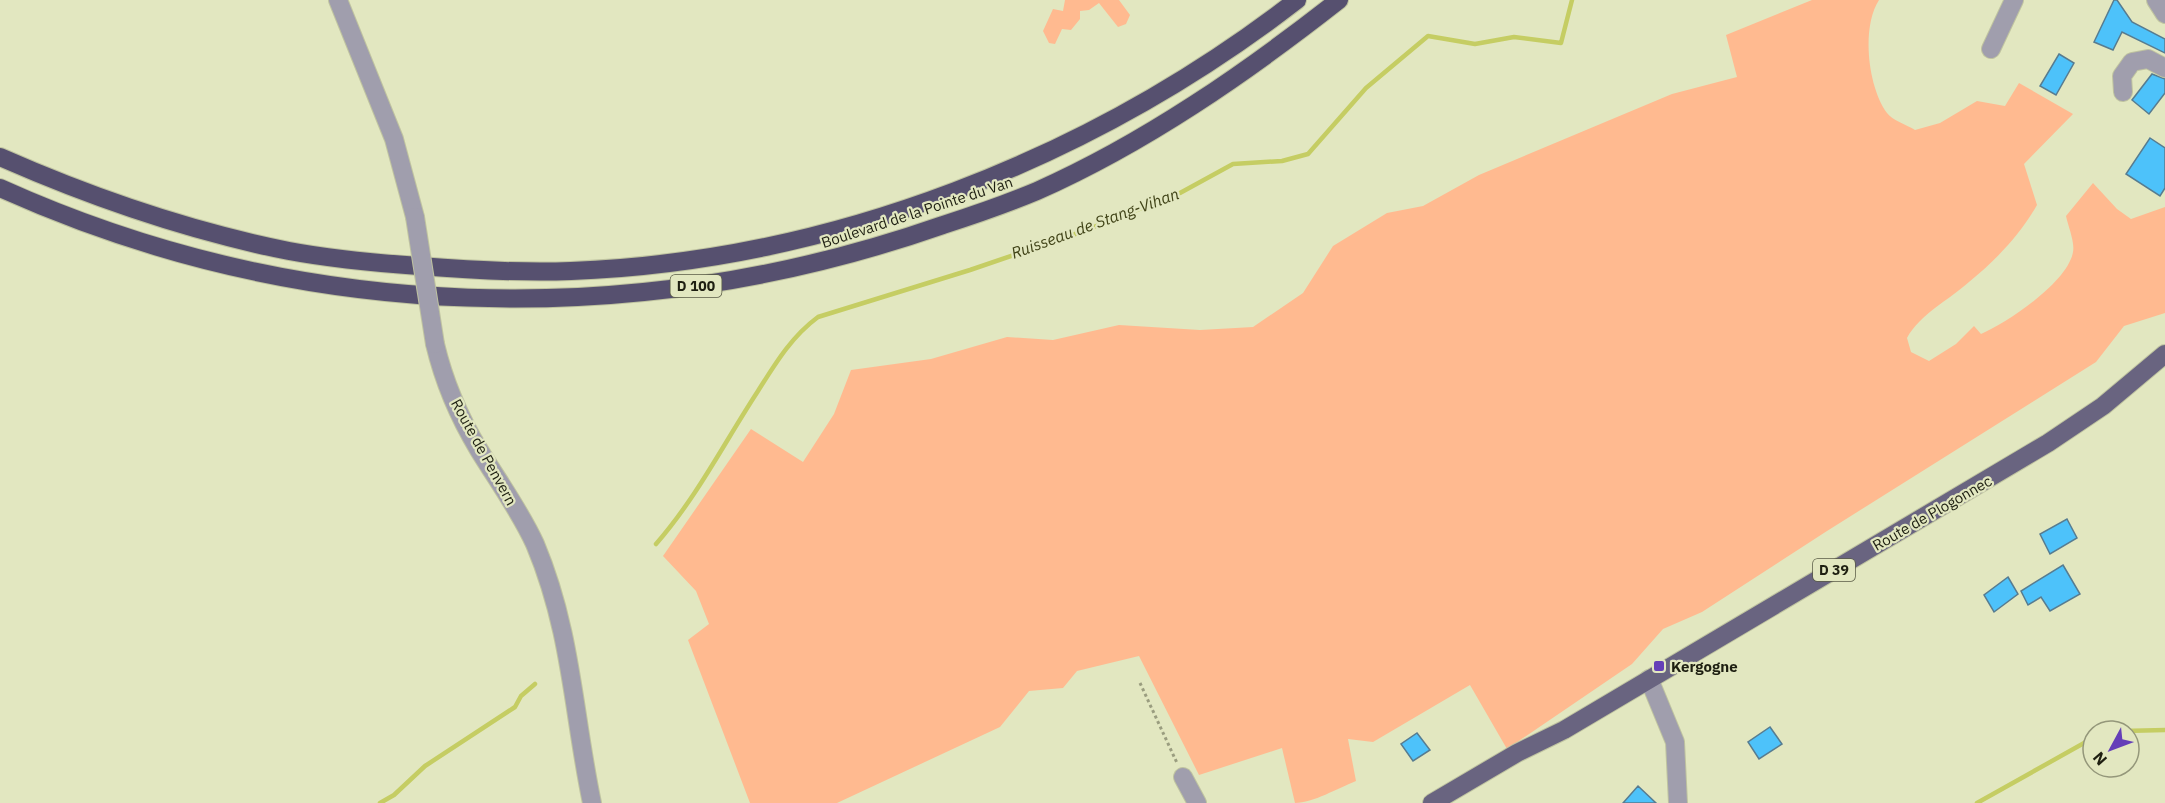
<svg xmlns="http://www.w3.org/2000/svg" width="2165" height="803" viewBox="0 0 2165 803" font-family="'IBM Plex Sans',sans-serif">
<rect width="100%" height="100%" fill="#e2e7c0"/>
<path fill="#ffba90" d="M1065 0H1119L1130 15 1126 24 1118 27 1099 3 1089 10 1080 11V19L1071 30 1062 29 1055 44 1049 43 1043 31 1053 9 1063 11Z
M1812 0H1879C1861 28 1868 87 1887 113 1892 120 1907 125 1915 130L1940 123 1977 101 2005 106 2019 83 2073 114 2024 164 2037 205C2020 235 1996 260 1969 282 1949 300 1920 314 1907 338L1911 352 1929 361 1956 344 1974 326 1981 334C2007 323 2068 282 2073 252 2075 242 2068 226 2066 216L2093 183 2117 209 2131 219 2165 207V313L2124 326 2096 362 1827 531 1702 612 1663 629 1632 664 1507 749 1470 685 1373 742 1348 739 1356 781C1338 788 1313 803 1295 803L1282 748 1199 775 1139 656 1077 671 1063 688 1029 691 1000 727 837 803H750L688 640 709 624 696 591 663 556 751 429 803 462 834 414 851 370 931 359 1007 337 1053 340 1119 325 1200 330 1253 327 1303 293 1333 246 1387 213 1423 206 1479 175 1672 94 1737 77 1726 35Z"/>
<g fill="none" stroke-linecap="round" stroke-linejoin="round">
<path stroke="#c5cd63" stroke-width="4.5" d="M656 544C697 497 724 443 758 391 775 364 791 337 818 317L970 270 1081 232 1180 193 1233 164 1282 161 1308 154 1366 88 1428 36 1475 44 1514 37 1561 43 1572 0
M2123 731 2165 730
M380 803 394 795 425 766 515 707 521 696 535 684
M1977 803 2093 738"/>
</g>
<path fill="#4dc2fa" stroke="#577c90" stroke-width="1.5" d="M2114 0H2117L2132 22 2165 39V53L2122 32 2113 50 2094 42Z
M2059 54 2074 63 2056 95 2040 86Z
M2152 74 2165 79V93L2149 114 2132 100Z
M2150 138 2165 148V188L2160 196 2126 174Z
M2067 519 2077 538 2050 554 2040 534Z
M2063 565 2080 594 2050 611 2041 597 2028 605 2021 591Z
M2008 577 2018 594 1994 612 1984 595Z
M1770 727 1782 744 1759 759 1748 742Z
M1417 733 1430 750 1413 761 1401 744Z
M1638 786 1656 803H1623Z"/>
<g fill="none" stroke-linecap="round" stroke-linejoin="round">
<g stroke="#bfc3a0" stroke-width="20">
<path id="minor" d="M338 0 394 139 415 217
M2156 0 2165 14
M1991 49 2014 0
M2123 92 2122 76 2132 62 2148 59 2165 68
M435 344C444 382 459 417 479 450 498 481 520 511 535 544 572 632 573 713 592 803
M1649 679 1675 742 1678 803
M1183 777 1197 803"/>
</g>
<g stroke="#bfc3a0" stroke-width="20">
<path id="major" d="M1432 803 1517 753 1564 730 2048 443 2103 406 2165 354"/>
</g>
<g stroke="#bfc3a0" stroke-width="20">
<path id="highway" d="M0 157C93 198 189 231 289 251 332 259 375 263 419 266 469 270 520 273 571 271 832 261 1091 159 1297 0
M0 188C299 323 634 333 943 225 974 215 1006 204 1037 191 1145 143 1246 73 1339 0"/>
</g>
<path stroke="#9a9d7f" stroke-width="3" stroke-dasharray="3 3" stroke-linecap="butt" d="M1140 683 1177 763"/>
<use href="#minor" stroke="#a09ead" stroke-width="18"/>
<use href="#major" stroke="#696480" stroke-width="18"/>
<use href="#highway" stroke="#56506f" stroke-width="18"/>
<g stroke="#bfc3a0" stroke-width="20" stroke-linecap="butt">
<path id="minor-bridge" d="M415 217 435 344"/>
</g>
<use href="#minor-bridge" stroke="#a09ead" stroke-width="18"/>
</g>
<rect fill="#653fb8" stroke="#e2e7c0" stroke-width="2" x="1653" y="660" width="12" height="12" rx="3"/>
<g text-anchor="middle" dominant-baseline="central" stroke-width="4.5" stroke-linejoin="round" paint-order="stroke">
<g fill="#e2e7c0" stroke="#595b46" stroke-width="1.5">
<rect x="670.5" y="275" width="51" height="22" rx="4.5"/>
<rect x="1813" y="559" width="42" height="22" rx="4.5"/>
</g>
<g font-size="14" font-weight="bold" fill="#1e1f11">
<text x="696" y="286">D 100</text>
<text x="1834" y="570">D 39</text>
</g>
<g font-size="15" fill="#1e1f11" stroke="#e2e7c0">
<text transform="translate(917 212) rotate(-18)">Boulevard de la Pointe du Van</text>
<text transform="translate(484 452) rotate(61)">Route de Penvern</text>
<text transform="translate(1932 513) rotate(-30)">Route de Plogonnec</text>
</g>
<g font-size="15" font-weight="bold" fill="#1e1f11" stroke="#e2e7c0" text-anchor="start">
<text x="1671" y="666">Kergogne</text>
</g>
<g font-size="16" font-style="italic" fill="#404317" stroke="#e2e7c0">
<text transform="translate(1095 223) rotate(-20)">Ruisseau de Stang-Vihan</text>
</g>
</g>
<g transform="translate(2111 749) rotate(229)"><circle r="28" fill="#e2e7c0" stroke="#94977a" stroke-width="1.5"/>
<path d="M0-4.5L10 22L0 15L-10 22Z" fill="#653fb8"/>
<text y="-9" font-size="16" font-weight="bold" text-anchor="middle" fill="#1e1f11">N</text>
</g>
</svg>
